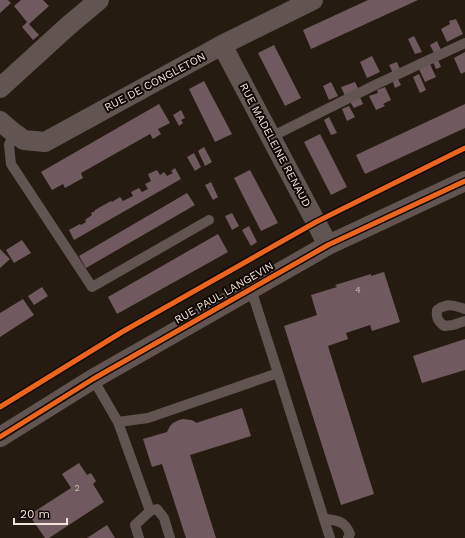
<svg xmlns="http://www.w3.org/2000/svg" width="465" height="538" viewBox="0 0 465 538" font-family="'Work Sans',sans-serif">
<rect width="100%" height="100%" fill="#261b11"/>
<path fill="#705a5f" d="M0 0H8L11 3 0 13Z
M21 0H43L49 6 29 24 39 35 33 40 22 27 27 22 14 6Z
M368 0H418L311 49 303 30Z
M456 19 463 34 447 42 441 29 450 24 449 21Z
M414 36 422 52 415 54 408 39Z
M437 41 441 50 434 53 430 45Z
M274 45 301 98 285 106 258 53Z
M465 52V72L461 74 454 58Z
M372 56 380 72 367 78 360 62Z
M438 60 441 67 436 69 433 62Z
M397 62 400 69 393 73 389 65Z
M430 64 436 77 425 82 419 69Z
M419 74 426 90 420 93 413 77Z
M398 79 401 85 395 88 393 82Z
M204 81 232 134 215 142 189 89Z
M331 82 338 96 329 100 323 86Z
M355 82 359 90 345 96 341 87Z
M385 87 391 100 383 104 385 106 376 110 369 96 378 93 377 90Z
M360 97 363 104 354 108 350 102Z
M159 104 170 123 158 129 161 134 153 139 150 134 81 173 83 178 65 188 63 184 52 190 41 172Z
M465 104V128L365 174 356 155Z
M349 106 355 117 347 121 342 109Z
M181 110 185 118 181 120 183 123 179 126 173 115Z
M329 117 337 133 331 135 324 120Z
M320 134 347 187 331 195 304 142Z
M204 147 212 162 205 166 198 151Z
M194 153 201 167 195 171 187 157Z
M175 168 181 179 74 240 69 230 80 224 81 225 86 222 85 220 92 215 91 213 95 211V210L111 201 112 202 120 197 123 201 133 196 131 192 139 188 142 192 148 189 145 184 151 181 148 174 157 170 160 175 164 172 167 176 173 173 171 171Z
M250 170 278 223 261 231 234 178Z
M211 182 218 197 213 200 205 185Z
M187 193 195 205 86 268 79 256Z
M232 213 239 226 232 230 225 216Z
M249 226 257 242 251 246 242 230Z
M218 234 228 252 117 314 108 297Z
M22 240 31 253 14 263 6 250Z
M0 249 10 259 0 268Z
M384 272 400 322 372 331 370 325 346 333 348 339 328 346 374 494 341 505 284 326 317 315 311 295 337 287 335 285 371 274V276Z
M42 287 48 296 34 305 28 296Z
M23 299 34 315 0 337V313Z
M465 339V370L422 383 413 356Z
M242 408 251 436 190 455 216 538H186L162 464 152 467 143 439 167 432 170 426 173 423 179 420 183 419 191 420 194 421 196 423Z
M79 463 87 475 91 473 96 481 93 484 104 502 49 538H45L29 515 71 488 62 474Z
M107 525 115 538H87Z"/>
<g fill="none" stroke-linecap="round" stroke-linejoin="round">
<path stroke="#625551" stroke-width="10" d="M14 133 9 145 11 164 92 287 209 220
M271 137 377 84 465 43
M465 309C454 305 447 303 437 310 436 318 438 321 444 326L453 325 465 321
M278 373 330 538
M93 379 118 422 150 511
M118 422 148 418 278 373 251 289
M324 518C337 522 344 519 350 534L348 538
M139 538 135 525 150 511 157 509 164 518 170 538"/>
<path stroke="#625551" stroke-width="20" d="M222 45 328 245
M0 88 68 26 99 0
M0 121 14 133 24 140 45 142 222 45 313 0
M0 437 93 379 328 245 465 181"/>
<g stroke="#100703" stroke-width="8">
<path id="cycleway" d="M0 407 122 332 316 222 465 148
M0 437 93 379 328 245 465 181"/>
</g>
<use href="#cycleway" stroke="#eb651d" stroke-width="5"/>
</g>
<g text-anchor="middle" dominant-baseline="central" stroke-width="4" stroke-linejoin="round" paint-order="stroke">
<g font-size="9" fill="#d2c2bb">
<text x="358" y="290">4</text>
<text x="77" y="488">2</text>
</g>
<g font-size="11" fill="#f3e4da" stroke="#100703">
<text transform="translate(155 82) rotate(-28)">RUE DE CONGLETON</text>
<text transform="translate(275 145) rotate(62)">RUE MADELEINE RENAUD</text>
<text transform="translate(224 293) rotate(-30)">RUE PAUL LANGEVIN</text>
</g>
</g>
<path d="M14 518v6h53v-6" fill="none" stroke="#f3e4da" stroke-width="2"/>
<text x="20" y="518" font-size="12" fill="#f3e4da" stroke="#100703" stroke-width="3" paint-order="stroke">20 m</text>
</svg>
